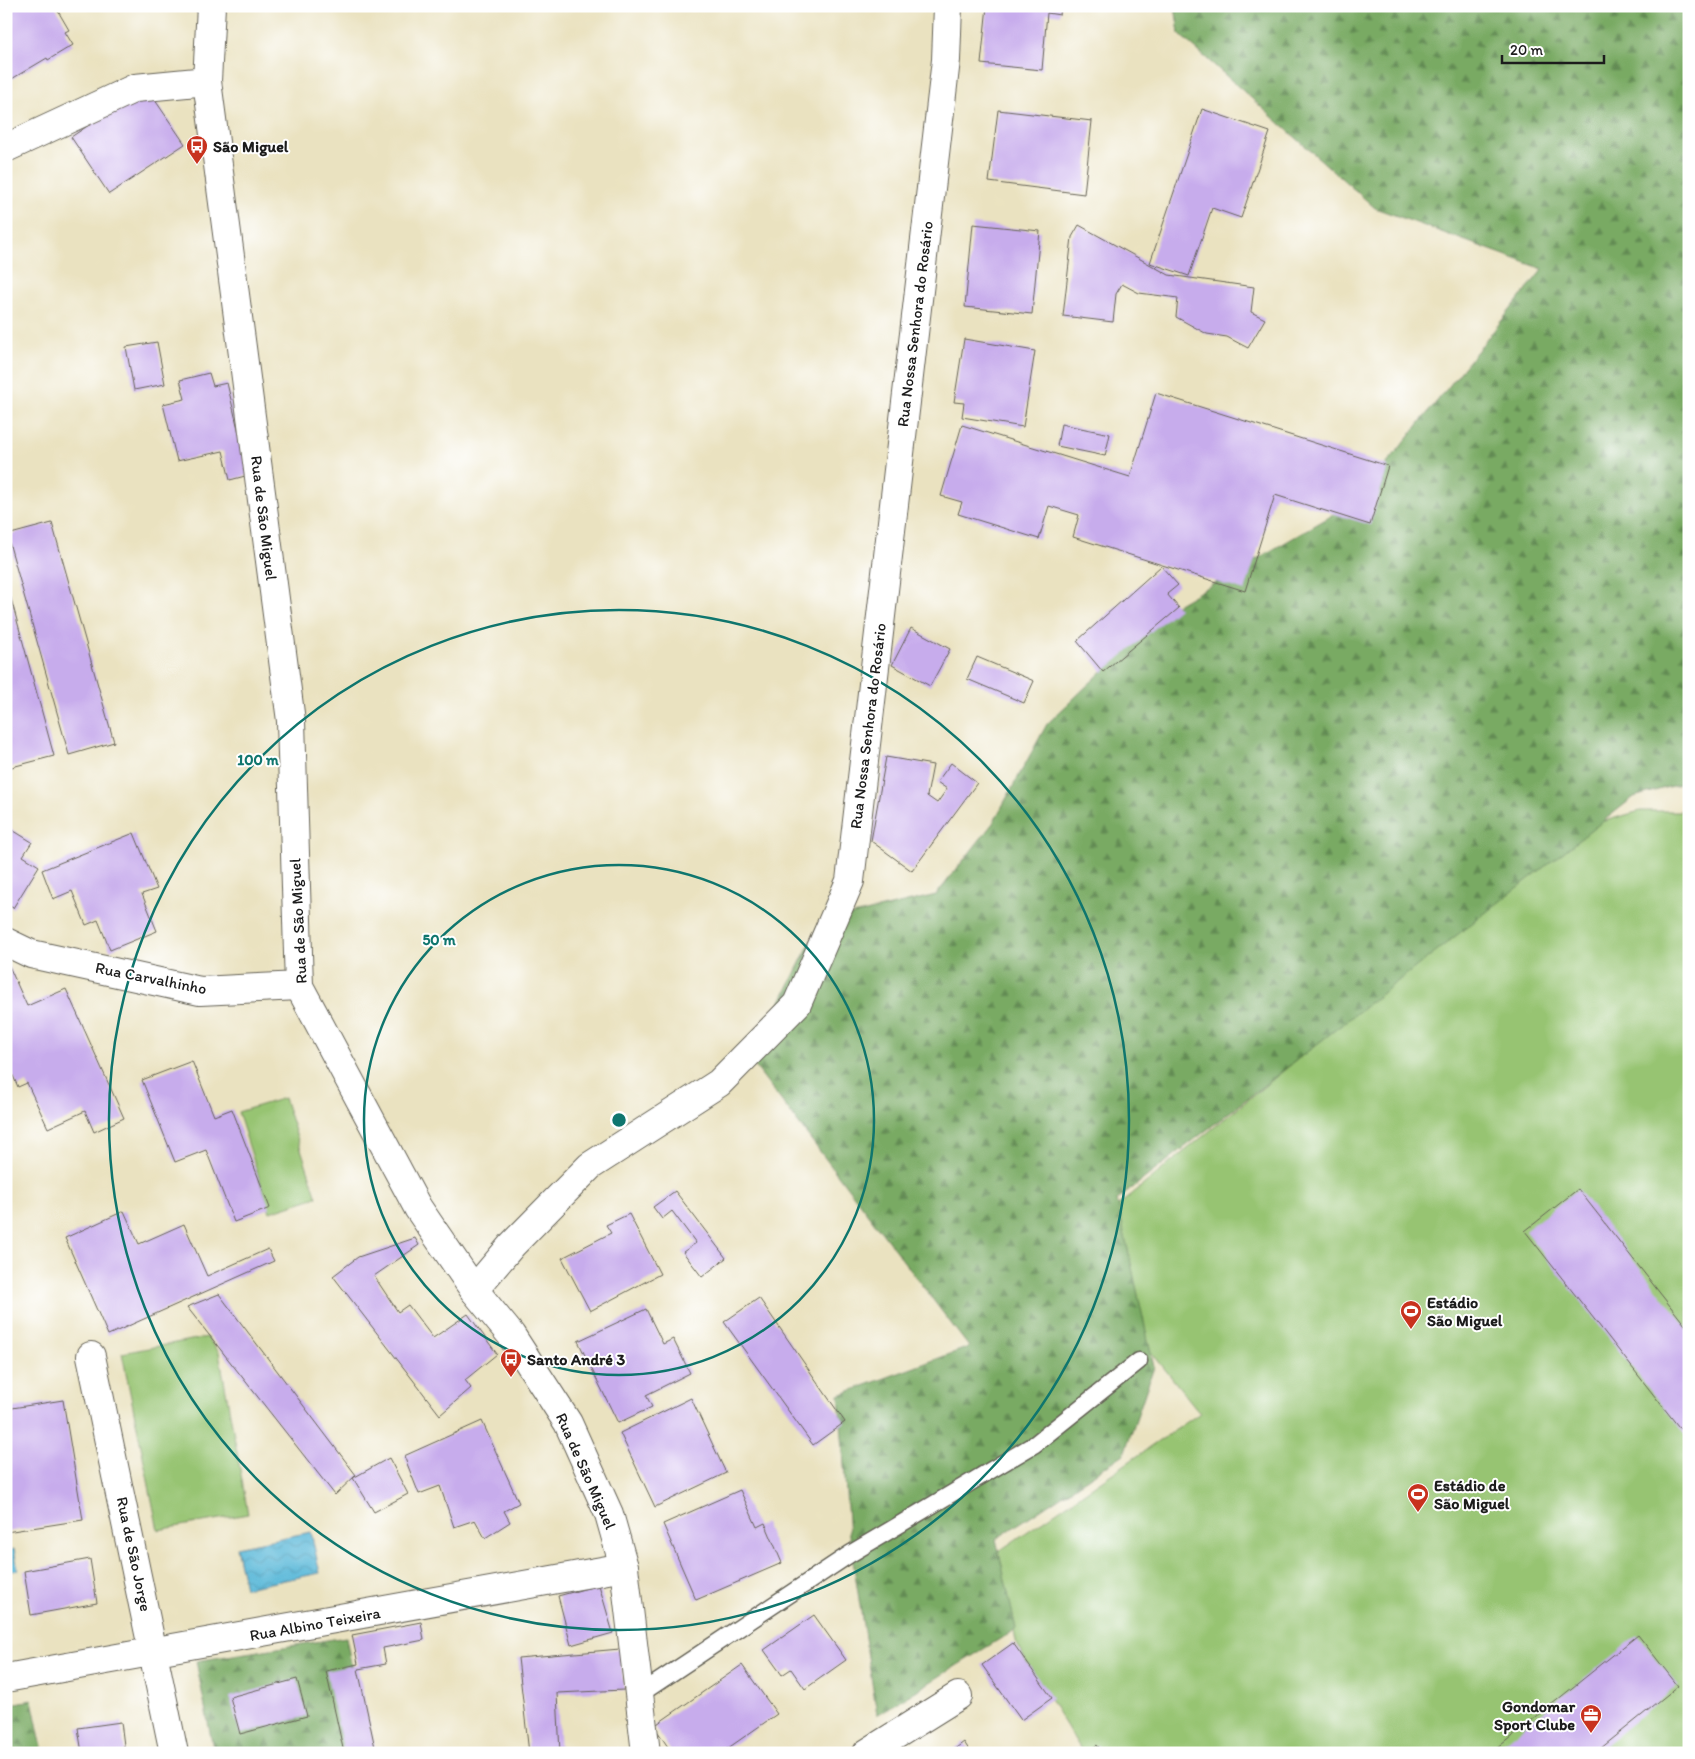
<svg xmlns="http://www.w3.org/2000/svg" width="1695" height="1759" viewBox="0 0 1695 1759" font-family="Itim,sans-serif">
<defs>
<pattern id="forest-firs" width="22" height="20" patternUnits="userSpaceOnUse" patternTransform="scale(1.25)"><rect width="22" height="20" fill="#79aa64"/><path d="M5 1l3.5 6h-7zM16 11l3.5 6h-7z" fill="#628a52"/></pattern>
<pattern id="water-waves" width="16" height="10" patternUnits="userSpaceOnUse" patternTransform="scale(1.25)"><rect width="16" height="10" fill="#5bb9d9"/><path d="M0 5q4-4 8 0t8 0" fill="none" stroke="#4f9eba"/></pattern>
</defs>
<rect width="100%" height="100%" fill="#fff"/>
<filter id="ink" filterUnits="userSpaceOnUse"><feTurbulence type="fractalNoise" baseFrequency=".02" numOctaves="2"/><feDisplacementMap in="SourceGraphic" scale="10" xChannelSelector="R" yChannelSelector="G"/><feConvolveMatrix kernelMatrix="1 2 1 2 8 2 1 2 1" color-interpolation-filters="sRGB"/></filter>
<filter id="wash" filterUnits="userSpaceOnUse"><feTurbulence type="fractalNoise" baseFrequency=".0096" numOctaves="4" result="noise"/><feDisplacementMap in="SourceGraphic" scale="20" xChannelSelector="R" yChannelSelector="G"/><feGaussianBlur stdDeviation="1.12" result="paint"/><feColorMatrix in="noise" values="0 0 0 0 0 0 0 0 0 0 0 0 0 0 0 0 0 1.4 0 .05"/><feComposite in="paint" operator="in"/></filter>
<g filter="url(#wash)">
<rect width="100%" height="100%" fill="#eae2c0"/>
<path fill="#97c472" stroke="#5a7047" d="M1640 811H1689V1753H1083L1017 1646 999 1551 1200 1413 1067 1247 1583 827Z
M284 1098 317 1197 270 1212 238 1112Z
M207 1337 219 1352 248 1514 158 1530 122 1353Z"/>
<path fill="url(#forest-firs)" stroke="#4a6340" d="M1175 6 1689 8V781L1634 797 1117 1200 1154 1367 1124 1454 996 1539 1016 1629 877 1715 849 1535 839 1395 969 1347 751 1061 820 923 936 895 993 823 1047 724 1163 613 1357 501 1543 269 1375 208 1179 34Z
M346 1637 368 1753H214L196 1661Z
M32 1700 43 1753H6V1705Z"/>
<path fill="url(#water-waves)" stroke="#3c6a7a" d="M311 1532 320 1573 245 1588 236 1547Z
M14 1549 18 1570 6 1572V1551Z"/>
<g id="blocks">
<path fill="#c7acec" d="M6 6H55L69 30 65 32 73 45 48 60 47 58 10 80 6 73Z
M987 6H1061L1060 15 1047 13 1042 70 981 64Z
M146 87 185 144 109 194 71 137Z
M1202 109 1270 132 1241 218 1212 208 1189 276 1150 263Z
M998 110 1092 121 1084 194 989 182Z
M973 224 1040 231 1032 314 965 307Z
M1079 225 1169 275 1254 287 1251 312 1265 319 1248 348 1227 337 1207 334 1176 317 1178 298 1139 293 1122 284 1116 294 1113 322 1063 316 1072 237Z
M964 339 1035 351 1023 427 962 417 964 403 954 402Z
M157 342 165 384 134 390 126 347Z
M209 373 213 386 227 383 249 475 230 480 223 451 177 461 163 404 185 399 180 380Z
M1156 393 1388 466 1370 525 1275 495 1245 591 1073 537 1079 515 1049 506 1039 539 958 514 962 502 941 496 962 425 1130 477Z
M1061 424 1110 434 1105 456 1057 446Z
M52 523 114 742 69 755 7 535Z
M1161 566 1178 585 1167 594 1179 608 1103 672 1077 641Z
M7 584 54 756 8 768 6 762Z
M911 628 950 649 930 686 892 665Z
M977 657 1034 681 1024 703 967 679Z
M886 757 933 765 927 796 937 803 947 789 937 782 951 763 977 783 912 871 871 841Z
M6 826 32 842 23 856 39 866 13 908 6 904Z
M134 833 157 889 142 894 157 931 110 950 98 920 86 925 72 891 53 899 42 870Z
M9 966 27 1006 66 989 124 1118 94 1132 85 1111 48 1128 27 1083 18 1087 6 1060V967Z
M192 1061 214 1116 232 1109 270 1208 234 1222 206 1150 175 1162 142 1080Z
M1578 1189 1689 1330V1440L1525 1231Z
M675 1191 726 1258 702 1277 683 1252 696 1243 672 1211 662 1219 653 1207Z
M124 1211 139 1244 184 1224 207 1276 268 1249 274 1261 108 1335 65 1238Z
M629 1214 660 1274 590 1311 562 1258 611 1233 606 1225Z
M415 1238 419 1245 374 1276 398 1312 408 1305 433 1338 468 1314 497 1354 465 1380 471 1388 440 1415 333 1276 358 1257Z
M219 1294 356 1475 335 1495 187 1307Z
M759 1298 845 1422 813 1445 724 1322Z
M646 1309 663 1344 673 1339 690 1373 646 1395 652 1407 618 1423 578 1341Z
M691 1398 726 1473 655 1507 620 1433Z
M63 1400 83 1520 6 1532V1409Z
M482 1421 519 1503 504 1511 510 1522 485 1538 475 1520 454 1527 440 1486 419 1494 404 1456Z
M389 1458 408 1494 374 1512 353 1478Z
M740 1490 757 1527 765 1523 782 1563 696 1600 663 1524Z
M90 1559 97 1603 31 1615 24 1571Z
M599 1585 613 1633 571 1645 558 1596Z
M814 1615 846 1660 805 1689 791 1669 782 1675 764 1650Z
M421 1622 424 1640 383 1648 386 1664 358 1669 376 1752 344 1753 326 1671 358 1664 352 1635Z
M1638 1635 1678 1686 1595 1753H1491Z
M1013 1643 1052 1698 1021 1720 982 1665Z
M620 1649 624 1690 557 1693 560 1753H529L518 1658Z
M742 1665 777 1714 721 1753H672L654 1726Z
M297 1679 307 1716 240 1734 230 1697Z
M121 1722 125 1753H82L78 1728Z
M964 1742 971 1753H949Z
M1097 1745 1102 1753H1087Z
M1116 1748 1120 1753H1110Z"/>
</g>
</g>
<g filter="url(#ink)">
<use href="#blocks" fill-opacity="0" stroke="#646155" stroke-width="1"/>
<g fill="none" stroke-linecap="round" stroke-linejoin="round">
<g stroke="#646155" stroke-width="19">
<path id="service" d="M640 1694 850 1554 1035 1444 1139 1361"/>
</g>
<g stroke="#646155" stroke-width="30">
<path id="minor" d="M6 148 135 88 207 81
M6 942 31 954 200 991 299 986
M474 1290 512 1245 590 1166 719 1083 797 1004 850 881 946 60 948 6
M91 1356 174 1753
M6 1678 624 1567
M867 1753 958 1696"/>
</g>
<g stroke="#646155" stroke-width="30">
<path id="tertiary" d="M211 6 207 81 291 721 299 986 418 1208 474 1290 511 1335 568 1423 609 1514 624 1567 646 1753"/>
</g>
<use href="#service" stroke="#fff" stroke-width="16"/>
<use href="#minor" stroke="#fff" stroke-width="28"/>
<use href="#tertiary" stroke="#fff" stroke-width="28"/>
</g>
</g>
<g fill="none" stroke="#0f766e" stroke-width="2.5">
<circle cx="619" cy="1120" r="255"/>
<circle cx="619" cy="1120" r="510"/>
</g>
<defs>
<g id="bus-pin" transform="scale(1.125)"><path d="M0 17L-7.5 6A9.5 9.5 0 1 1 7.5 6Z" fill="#c8321e" stroke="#fff"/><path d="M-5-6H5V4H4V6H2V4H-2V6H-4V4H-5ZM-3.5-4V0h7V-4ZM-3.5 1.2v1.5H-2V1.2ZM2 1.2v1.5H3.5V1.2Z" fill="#fff"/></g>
<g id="stadium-pin" transform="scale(1.125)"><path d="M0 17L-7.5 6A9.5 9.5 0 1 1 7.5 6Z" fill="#c8321e" stroke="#fff"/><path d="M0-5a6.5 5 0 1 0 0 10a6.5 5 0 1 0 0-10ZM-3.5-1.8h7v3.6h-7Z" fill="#fff"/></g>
<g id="office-pin" transform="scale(1.125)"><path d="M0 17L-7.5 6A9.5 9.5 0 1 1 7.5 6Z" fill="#c8321e" stroke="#fff"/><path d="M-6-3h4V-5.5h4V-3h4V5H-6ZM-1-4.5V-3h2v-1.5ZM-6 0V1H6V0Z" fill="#fff"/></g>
</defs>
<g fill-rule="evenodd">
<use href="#bus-pin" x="197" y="146"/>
<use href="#stadium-pin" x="1411" y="1311"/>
<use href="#bus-pin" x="511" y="1359"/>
<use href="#stadium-pin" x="1418" y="1494"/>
<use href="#office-pin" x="1591" y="1715"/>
</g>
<g text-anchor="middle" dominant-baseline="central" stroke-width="4" stroke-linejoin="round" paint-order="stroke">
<g font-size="16" font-weight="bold" fill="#1c1c1c" stroke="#fff" text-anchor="start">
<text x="213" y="146">São Miguel</text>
<text x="1427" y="1302">Estádio<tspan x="1427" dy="18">São Miguel</tspan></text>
<text x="527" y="1359">Santo André 3</text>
<text x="1434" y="1485">Estádio de<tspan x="1434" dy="18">São Miguel</tspan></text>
<text x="1575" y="1706" text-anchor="end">Gondomar<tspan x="1575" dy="18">Sport Clube</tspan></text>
</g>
<g font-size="16" fill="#1c1c1c" stroke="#fff">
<text transform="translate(915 324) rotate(-83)">Rua Nossa Senhora do Rosário</text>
<text transform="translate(264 518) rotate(83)">Rua de São Miguel</text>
<text transform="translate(868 726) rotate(-83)">Rua Nossa Senhora do Rosário</text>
<text transform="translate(298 921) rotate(-93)">Rua de São Miguel</text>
<text transform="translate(151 978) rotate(11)">Rua Carvalhinho</text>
<text transform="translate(586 1471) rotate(66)">Rua de São Miguel</text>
<text transform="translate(134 1554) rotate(78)">Rua de São Jorge</text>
<text transform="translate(315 1624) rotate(-10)">Rua Albino Teixeira</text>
</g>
</g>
<circle cx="619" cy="1120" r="8" fill="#0f766e" stroke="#fff" stroke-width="2.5"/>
<g font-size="15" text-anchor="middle" font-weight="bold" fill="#0f766e" stroke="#fff" stroke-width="4" stroke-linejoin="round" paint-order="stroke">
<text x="258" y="765">100 m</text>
<text x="439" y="945">50 m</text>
</g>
<rect width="1695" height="1759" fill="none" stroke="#fff" stroke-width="25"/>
<path d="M1502 55v8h102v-8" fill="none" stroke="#1c1c1c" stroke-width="2.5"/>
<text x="1510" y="55" font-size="15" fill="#1c1c1c" stroke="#ffffff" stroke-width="4" paint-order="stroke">20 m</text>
</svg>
